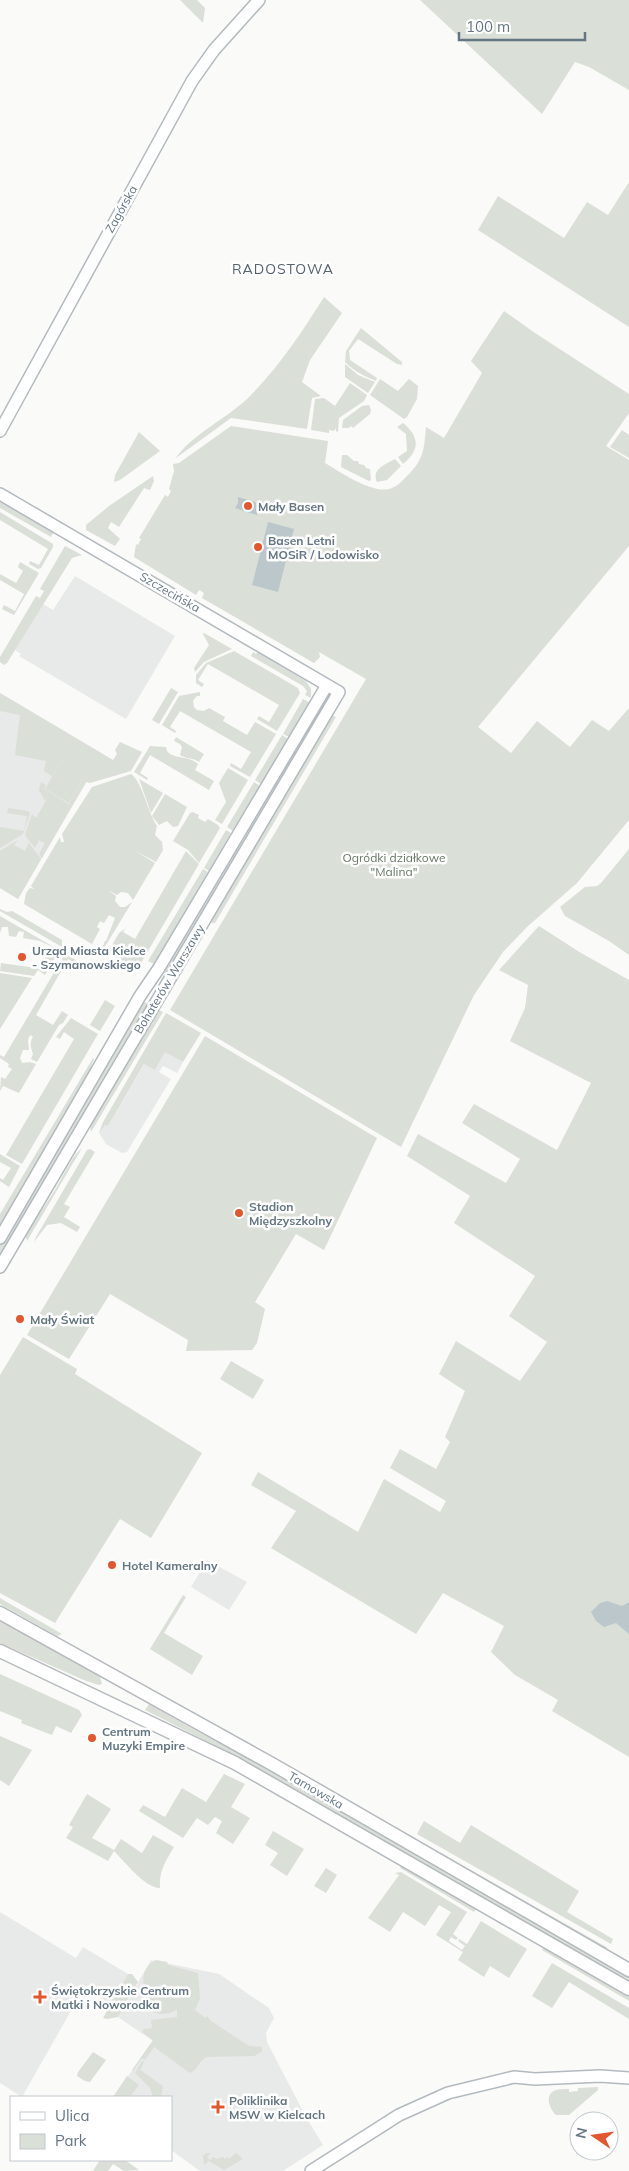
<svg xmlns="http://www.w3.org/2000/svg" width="629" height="2171" viewBox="0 0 629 2171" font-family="Mulish,sans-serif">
<rect width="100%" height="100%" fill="#fafaf8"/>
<path fill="#e8e9e9" d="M75 576 175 636 126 719 19 656 21 654 15 650 43 604 53 610Z
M0 693 103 754 18 899 0 888Z
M165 1051 183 1062 177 1073 163 1066 159 1072 171 1079 127 1152 122 1153 106 1144 99 1133 105 1124 108 1126 145 1063Z
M207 1560 247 1582 229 1610 191 1587Z
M0 1912 76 1958 83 1947 128 1974 110 2005 84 1988 22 2097 0 2083Z
M151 1960 219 1974 269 2008 274 2018 266 2033 267 2042 306 2117 323 2145 283 2171H200L171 2150V2097H115L114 2096 153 2041 118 2017Z"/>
<path fill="#dadfd7" d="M180 0H197L205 8 203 23Z
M420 0H629V90L589 67 575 62 542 114Z
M629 182V327L478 230 498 196 564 238 587 202 608 215Z
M324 297 342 313 310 360 302 382 321 396 312 398 307 429 231 418 176 458C190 436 227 418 247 399 279 367 300 335 324 297Z
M504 311 535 333 629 394V413L606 446 629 460V546L478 727 511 753 537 721 570 747 592 720 609 731 629 708V820L577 883 527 927 503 952 474 995 401 1147 170 1010 366 679 319 652 320 657 314 663 202 598 204 593 199 590 196 595 134 557 136 544 138 545 141 539 139 538 165 495 168 497 171 491 169 489 174 471 173 464 179 463 231 426 328 441 325 463C340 472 375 496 392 488 398 486 403 480 407 476 424 459 424 450 426 427L444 438 482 373 471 361Z
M361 328 402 362V365L397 364 358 339 349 351 350 360 377 378 376 381C364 376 354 371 345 362L346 351Z
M345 364 358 375 375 382 368 393 345 377Z
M380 379 398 391 409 379 418 386 417 399 407 417 404 419 370 395Z
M350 383 367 395 364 401 339 418 338 432 336 431V428L334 431 329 430V433L311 430 315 399 324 398 335 406Z
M369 405 371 410 370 414 353 428 351 426 349 428H342L343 420 362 406Z
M403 423C420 437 420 450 403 464L398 457 407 451 406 434 397 427Z
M622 430 629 435V458L610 447Z
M139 432 160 451 120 480 114 482 115 475Z
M342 455H347L354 461H358L359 464 364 465 366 468 370 469 371 480 369 481 341 467Z
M395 459 401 466 387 480 377 482C371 469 385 465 395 459Z
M153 476 154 481 150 490 144 488 119 527 111 522 108 528 120 539 115 546 86 530V525L109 506Z
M0 502 54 532 51 537 0 508Z
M0 512 53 544V547L41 568 38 569 29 564 30 561 39 565 48 549 0 520Z
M65 546 82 555 72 558 7 663 4 665 0 662V657L36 596 40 598 44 591 40 589Z
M20 562 39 573 14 615 2 609 4 605 15 611 24 594 0 580V574L16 583 23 571 18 567Z
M204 633 232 649 204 662 195 672 194 668 209 645 203 634Z
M234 651 298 688 300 693 277 731 257 719 259 716 269 722 279 705 208 664 198 680 204 684 202 687 196 683V675L206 663Z
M253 652 256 654 258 652 306 681 311 689V698L305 695 307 691 303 686 251 656Z
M171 688 178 692 159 724 152 720Z
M200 692V696H197L193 701 194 707 197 710 204 711 209 708 225 717 223 721 247 735 255 722 276 734 250 777 230 766 231 763 241 769 251 752 180 711 170 727 176 731 175 733 162 725 179 696Z
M0 693 113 760 117 754 115 750 120 742 142 752 131 771 90 783 86 782 42 858 39 854 45 843 39 840 35 848 25 835 32 814 36 818 47 799 45 801 39 790 41 782 46 785 44 789 69 804 87 772 69 803 45 789 72 742 52 776 44 771 46 761 15 755 20 715 0 711Z
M303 699 309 702 289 737 283 734Z
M317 706 323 710 167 975 163 970Z
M331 715 336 717 215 923H211L221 901Z
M282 735 288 739 261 784 255 780Z
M176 737 204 754 199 762C192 757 185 759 180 755L182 747 180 744 174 741Z
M150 746 166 747 167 751C174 760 189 755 198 764L195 770 214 781 209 790 150 755 140 773 148 778 147 780 134 772Z
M228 768 248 780 222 824 215 820 226 802 219 783Z
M131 774C142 781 148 813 157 826L155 835 162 842 163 850 156 862 134 850 155 863 133 900 128 893 121 892 117 895 108 890 116 896 115 901 120 907H125L132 902 103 950 99 946 104 945V942L106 941 115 918 109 915 104 923 100 921 97 927 100 929 92 944 24 904 26 893 30 888 34 889 31 886 60 837 61 842H64L62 834 92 787Z
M139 779 163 793 151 813Z
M254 782 260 786 233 831 227 827Z
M165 794 187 807 178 826 173 827 167 821 159 825 152 816Z
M8 808 28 811 30 813 23 834 0 848V827L24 831 27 816 7 813Z
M193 812 199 815 198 818 205 822 208 819 218 825 220 828 199 863 188 850 173 841 190 813Z
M226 830 231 833 209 871 204 868Z
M18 840 14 845 25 851 29 843 41 859 18 899 0 888V851Z
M629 849V955L609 941 565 916 560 907 585 887 597 886 601 883Z
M186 851 199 864 138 968H133L108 952 119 933 126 928 123 932 135 939Z
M203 869 208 872 154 964 148 961Z
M0 909 7 912 12 911 62 940V947L0 911Z
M0 916 59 950 40 941 23 938 24 932 19 931 16 937 9 936 8 927H2L0 933Z
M539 926 581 953 629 980V1757L552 1711 558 1700 515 1675 491 1652 504 1626 443 1593 416 1634 271 1548 296 1511 251 1485 258 1472 358 1532 384 1479 440 1512 446 1501 390 1468 400 1449 436 1469 450 1442 445 1437 465 1391 439 1374 456 1341 520 1381 547 1342 509 1316 535 1276 454 1223 470 1196 407 1156 418 1134 506 1183 520 1159 462 1123 474 1104 557 1150 591 1083 510 1041 525 1008 528 985 499 970Z
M46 951H49L56 956 45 975 38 970 34 976 0 971 1 963 43 969Z
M65 954 83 964 81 967 68 959 36 1015 53 1025 62 1011 68 1015 63 1023 59 1025 37 1062 31 1059 33 1054C31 1048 29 1043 33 1037L30 1035 28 1040 29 1050H23L20 1058 22 1063 30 1062 36 1064 19 1093 3 1086 0 1091 1 1077 5 1079 12 1069 8 1067 9 1064 0 1058V1055L4 1057Z
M0 973 32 978 0 1029Z
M105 1000 115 1006 100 1031 90 1025Z
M143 1001 149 1005 0 1257V1245Z
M157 1009 163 1012 91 1132 90 1125Z
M166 1013 201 1033 183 1062 165 1052 155 1070 144 1064 108 1126 105 1125 99 1133 103 1122Z
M71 1018 98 1034 22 1164 6 1155 74 1039 64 1032 60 1039 56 1037Z
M205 1036 377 1138 324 1250 296 1234 255 1302 265 1309 257 1343 252 1350 186 1351 188 1340 110 1294 69 1359 27 1335Z
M93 1058 94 1059 84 1084 0 1226V1214Z
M82 1148 27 1241 25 1235C34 1220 45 1206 55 1190 63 1177 70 1158 82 1148Z
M90 1149 95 1152 64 1204 70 1207 64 1217 80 1227 77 1232 61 1223 47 1225 34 1242 36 1237 87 1150Z
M0 1154 20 1166 9 1187 0 1181V1178L3 1180 11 1168 0 1162Z
M23 1337 77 1369 75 1374 202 1453 151 1538 120 1519 55 1623 0 1593V1375Z
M231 1361 264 1380 253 1399 220 1379Z
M183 1595 186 1597 164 1633 203 1656 192 1675 150 1649Z
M0 1598 62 1634 57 1636 0 1604Z
M0 1619 96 1673 100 1677 102 1684 99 1685 86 1681 0 1643Z
M0 1674 79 1710 82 1715 71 1733 56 1726 52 1735 21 1723 22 1720 0 1711Z
M149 1704 198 1732 262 1765 629 1976V1980L584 1957 230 1753 145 1710Z
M0 1736 32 1750 9 1786 0 1780Z
M224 1774 245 1784 231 1807 250 1818 233 1844 216 1833 222 1821 215 1817 208 1825 197 1818 183 1838 139 1811 143 1805 165 1817 182 1788 206 1802Z
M87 1794 111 1809 92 1838 114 1850 121 1839 142 1853 153 1835 174 1847C165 1862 159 1871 160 1888 145 1888 124 1861 114 1851L108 1861 66 1838 73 1827 69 1825Z
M341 1797H342L608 1948H604Z
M424 1821 460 1843 471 1825 579 1891 567 1912 613 1939 611 1944 417 1834Z
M273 1831 304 1849 287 1876 270 1865 278 1853 265 1845Z
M403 1864 477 1907 474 1912 400 1868Z
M326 1868 337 1875 326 1893 314 1886Z
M401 1872 467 1912 453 1934 458 1938 456 1940 451 1937 449 1941 462 1950 465 1946 458 1941 459 1939 467 1944 481 1921 527 1949 509 1978 490 1966 484 1977 458 1960 463 1952 436 1935 451 1912 439 1905 425 1926 403 1912 390 1932 368 1918 399 1875 395 1873Z
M544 1946 629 1997V2001L542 1950Z
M156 1960 167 1962 168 1965 198 1973 200 1999 195 2010 205 2018 207 2016 211 2021 249 2046 262 2047V2052L254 2056 207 2057C199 2060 198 2070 190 2073L154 2047 145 2060 142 2058 133 2071 132 2070 153 2040 142 2032 144 2029 152 2028 151 2020 177 2017V2009C172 2014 157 2016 152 2011 145 1993 135 1971 156 1960Z
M552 1963 629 2008V2019L569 1982 552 2008 532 1996Z
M128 1974H132L138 1982 136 1985 118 2017 107 2019 103 2018Z
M93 2052 106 2060 90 2082 85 2081 77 2076 78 2072Z
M142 2061 144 2062 140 2070 163 2086 161 2097H153L150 2088 135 2073Z
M127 2076 139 2085 130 2097H113Z
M598 2087V2090L569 2115H556C550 2109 543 2095 556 2090 559 2089 565 2089 569 2089V2092L578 2091V2088Z
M206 2153H211L207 2157 210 2160 214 2157 216 2159 223 2157 225 2159 227 2157 229 2159 236 2153 243 2159 224 2170 209 2161 204 2165 203 2156Z
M100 2160H125L139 2170 124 2171 113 2164 108 2171H93Z"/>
<path fill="#bbc7cb" d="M238 497 261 504 257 509V515L235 508 238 503Z
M268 522 294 529 278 592 252 585Z
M607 1601 622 1606 629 1602V1634L616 1623 604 1627 596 1621 591 1612 600 1603Z"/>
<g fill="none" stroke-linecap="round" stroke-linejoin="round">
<g stroke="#b3babf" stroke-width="14">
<path id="secondary" d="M0 431 192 81 214 50 259 0
M0 494 339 692 0 1267
M0 1238 140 996 159 968 327 685
M311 2171 399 2115 448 2093 514 2077 535 2079 600 2076 629 2078"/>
</g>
<g stroke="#b5babe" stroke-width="15">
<path id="primary" d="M0 1613 272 1764 629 1970
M0 1651 235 1763 629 1989"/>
</g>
<use href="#secondary" stroke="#fff" stroke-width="11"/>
<use href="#primary" stroke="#fff" stroke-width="12"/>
</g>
<g fill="#e4572e" stroke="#fff" stroke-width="2">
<circle cx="248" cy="506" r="5"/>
<circle cx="258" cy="547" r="5"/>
<circle cx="22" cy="957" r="5"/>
<circle cx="239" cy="1213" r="5"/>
<circle cx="20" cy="1319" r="5"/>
<circle cx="112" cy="1565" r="5"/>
<circle cx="92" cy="1738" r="5"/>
<path d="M37.5 1989.5h5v5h5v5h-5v5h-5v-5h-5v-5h5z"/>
<path d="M215.5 2099.5h5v5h5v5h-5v5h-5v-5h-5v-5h5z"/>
</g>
<g text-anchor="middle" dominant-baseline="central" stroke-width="5" stroke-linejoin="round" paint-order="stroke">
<g font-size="12" fill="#657683" stroke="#fff">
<text transform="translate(121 209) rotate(-61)">Zagórska</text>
<text transform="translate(170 592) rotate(30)">Szczecińska</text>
<text transform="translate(169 979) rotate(-59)">Bohaterów Warszawy</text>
<text transform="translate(316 1790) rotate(30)">Tarnowska</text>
</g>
<g font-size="12" font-weight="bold" fill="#657683" stroke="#fff" text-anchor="start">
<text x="258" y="506">Mały Basen</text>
<text x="268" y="540">Basen Letni<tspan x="268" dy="14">MOSiR / Lodowisko</tspan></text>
<text x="32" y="950">Urząd Miasta Kielce<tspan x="32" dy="14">- Szymanowskiego</tspan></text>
<text x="249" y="1206">Stadion<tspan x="249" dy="14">Międzyszkolny</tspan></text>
<text x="30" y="1319">Mały Świat</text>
<text x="122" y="1565">Hotel Kameralny</text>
<text x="102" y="1731">Centrum<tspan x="102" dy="14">Muzyki Empire</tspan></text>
<text x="51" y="1990">Świętokrzyskie Centrum<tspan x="51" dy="14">Matki i Noworodka</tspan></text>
<text x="229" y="2100">Poliklinika<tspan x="229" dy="14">MSW w Kielcach</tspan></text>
</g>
<g font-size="12" fill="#687a64" stroke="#fff">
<text x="394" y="857">Ogródki działkowe<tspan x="394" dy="14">"Malina"</tspan></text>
</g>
<g font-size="14" letter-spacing="1" fill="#57646e" stroke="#fff">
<text x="283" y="269">RADOSTOWA</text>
</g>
</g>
<rect x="10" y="2096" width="162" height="65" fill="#ffffff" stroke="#c1c8cd"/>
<rect x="20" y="2112" width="25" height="8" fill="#ffffff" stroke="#c1c8cd"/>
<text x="55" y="2121" font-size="15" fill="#657683">Ulica</text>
<rect x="20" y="2134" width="25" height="15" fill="#dadfd7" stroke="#c1c8cd"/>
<text x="55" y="2146" font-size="15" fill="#657683">Park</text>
<g transform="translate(594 2136) rotate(283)"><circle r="24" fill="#ffffff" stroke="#c1c8cd"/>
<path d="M0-4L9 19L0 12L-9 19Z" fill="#e4572e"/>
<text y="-8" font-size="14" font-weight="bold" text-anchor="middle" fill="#657683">N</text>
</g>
<path d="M459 32v8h126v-8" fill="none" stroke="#657683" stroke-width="2.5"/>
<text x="466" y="32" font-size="15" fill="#657683" stroke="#ffffff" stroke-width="4" paint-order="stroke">100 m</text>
</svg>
